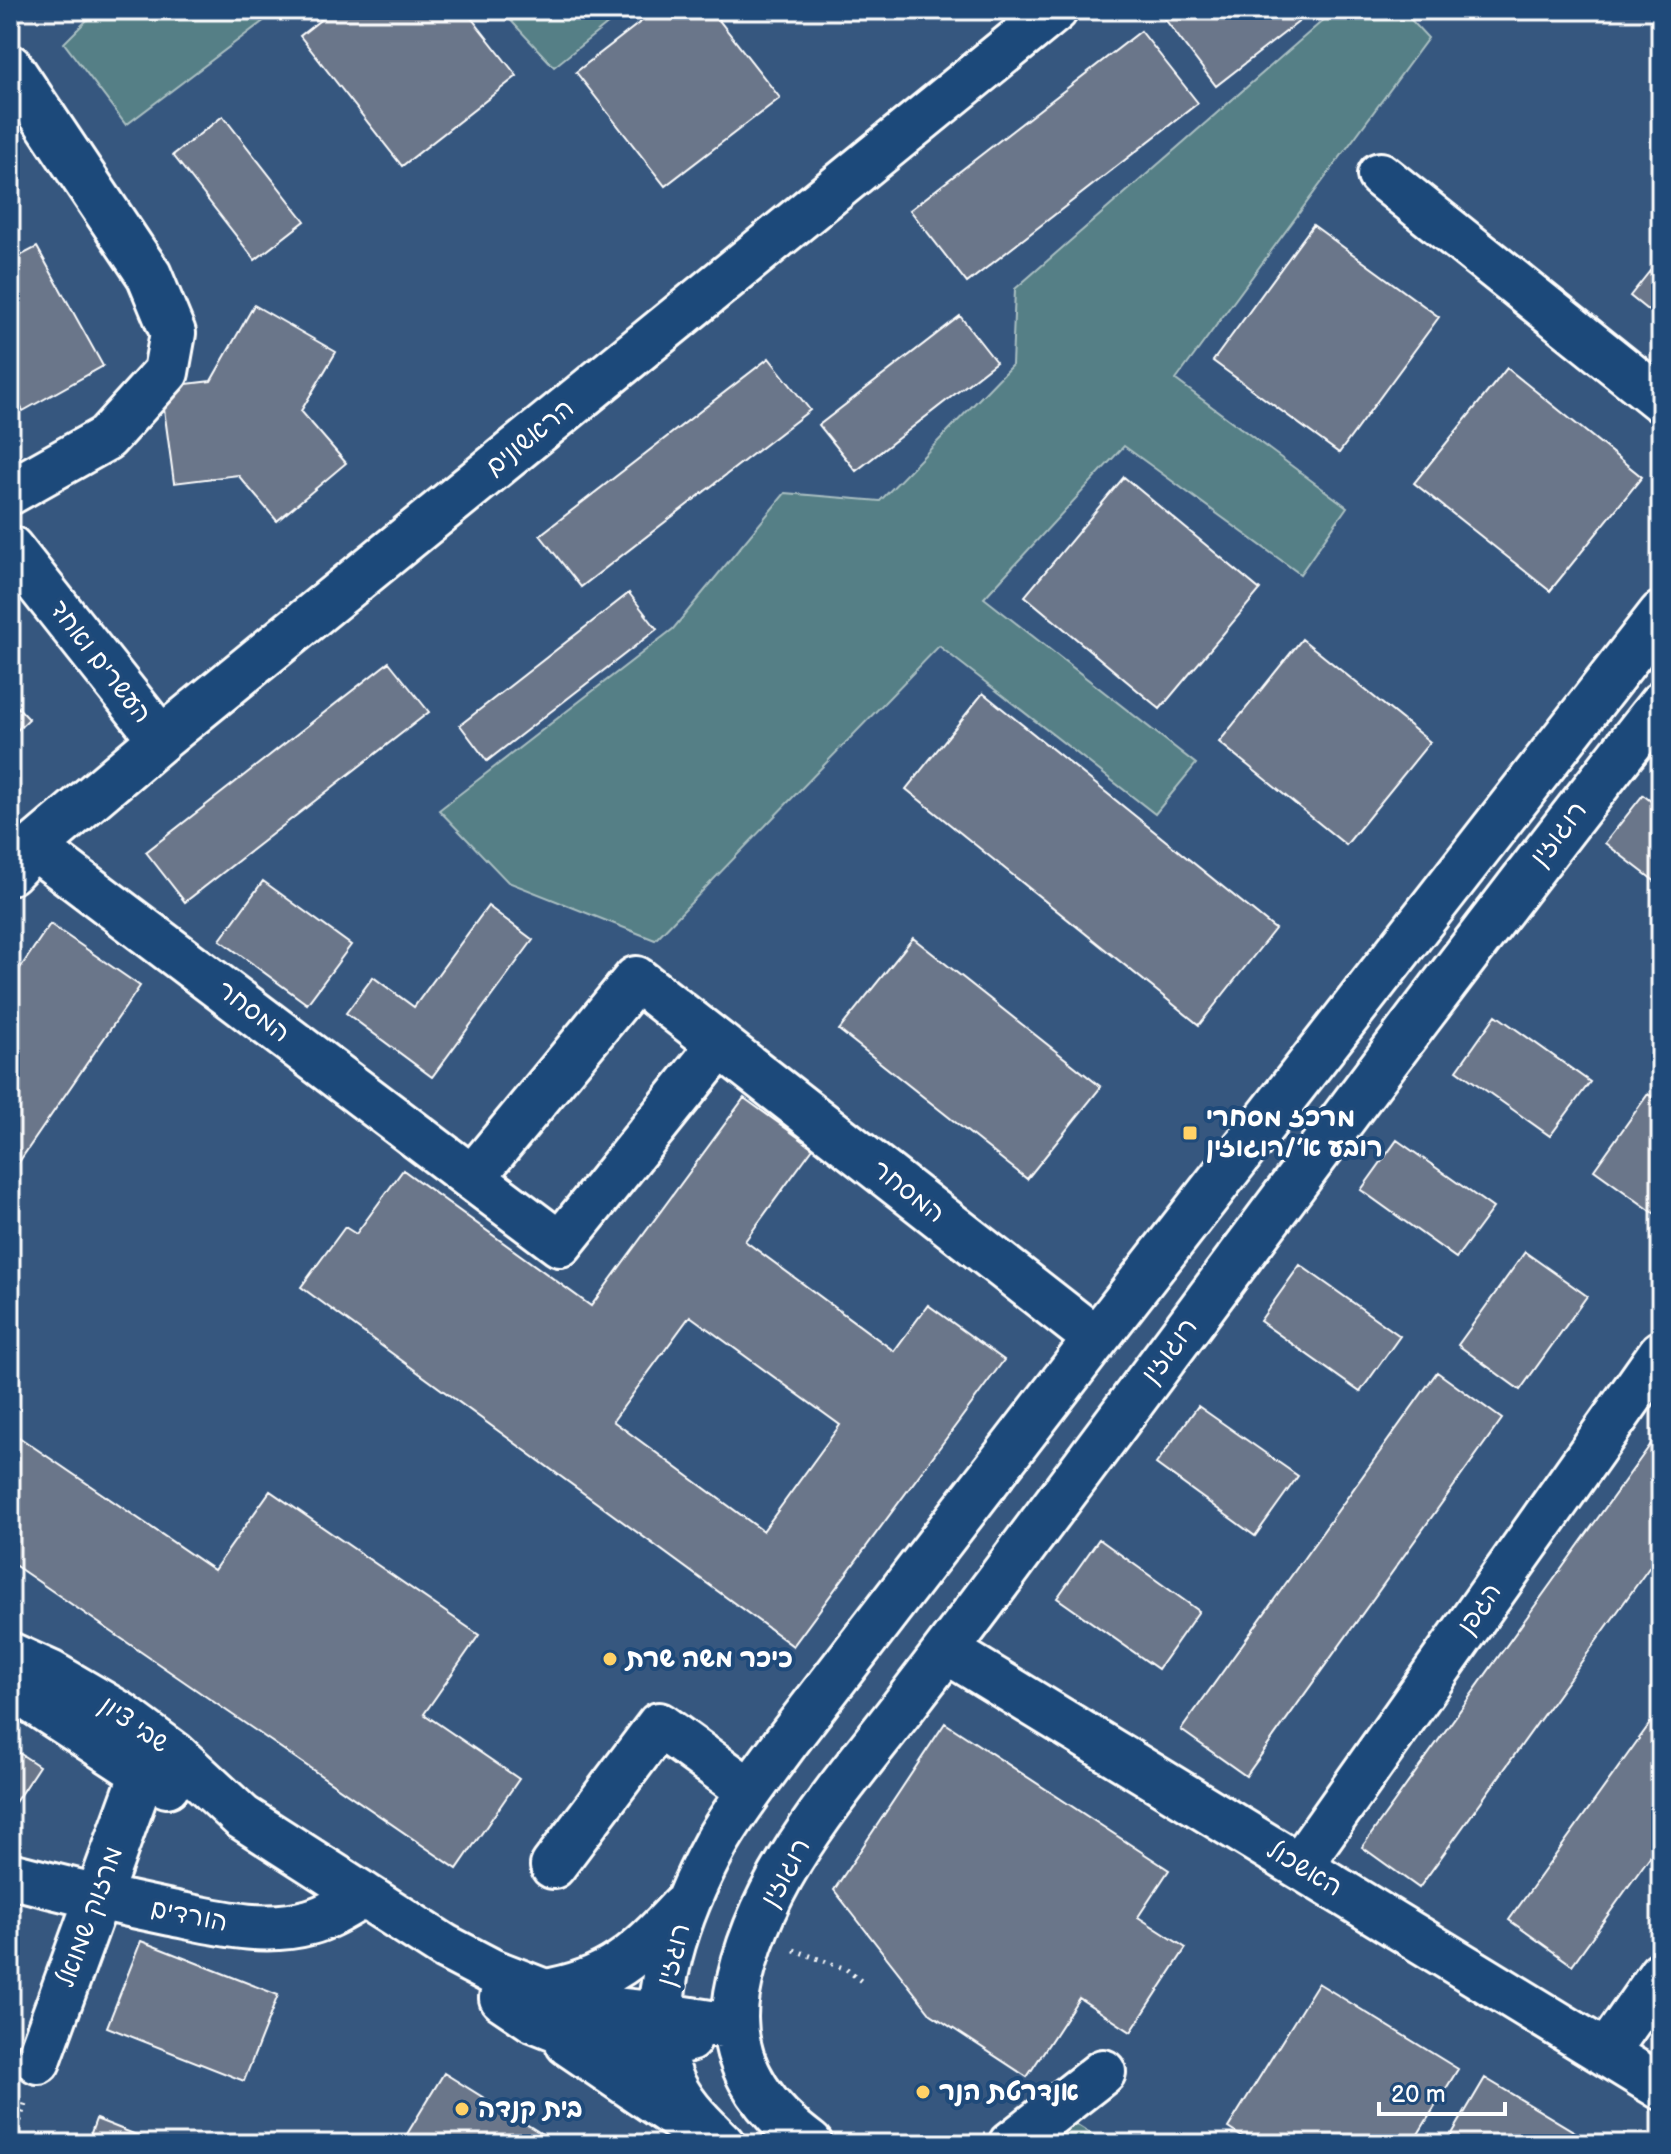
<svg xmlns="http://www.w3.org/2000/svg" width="1671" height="2154" viewBox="0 0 1671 2154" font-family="'Balsamiq Sans','Playpen Sans Hebrew',sans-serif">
<rect width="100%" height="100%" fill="#36577f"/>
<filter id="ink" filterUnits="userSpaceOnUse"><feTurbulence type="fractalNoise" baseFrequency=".0125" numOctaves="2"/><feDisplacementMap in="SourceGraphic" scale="16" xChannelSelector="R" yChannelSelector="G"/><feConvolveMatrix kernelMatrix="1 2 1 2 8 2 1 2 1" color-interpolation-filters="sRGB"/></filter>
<g filter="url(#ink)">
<path fill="#557f86" stroke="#aabfc2" stroke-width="2" d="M97 10H278L126 125 64 43Z
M501 10H625L554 67Z
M1335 10H1402L1428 38 1176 380 1347 507 1300 574 1124 446 984 598 1196 764 1155 814 939 646 655 940 508 882 439 810 673 629 785 493 880 501 1012 365 1015 289Z
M1071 2121 1108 2144H1046Z"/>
<path fill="#6b768a" stroke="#fff" stroke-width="2" fill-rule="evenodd" d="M333 10H465L517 76 402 166 300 36Z
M656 10H711L780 98 665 186 576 72Z
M1158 10H1314L1216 86Z
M1141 31 1198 103 967 283 910 210Z
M223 116 305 221 255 260 173 155Z
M1313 225 1439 317 1339 453 1213 361Z
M37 247 103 366 23 411 10 388V261Z
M1661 257V321L1630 296Z
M254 305 336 352 301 411 346 463 277 521 238 475 174 483 161 387 211 381Z
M960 316 996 362 856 471 819 425Z
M769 358 810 410 581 587 540 535Z
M1507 368 1642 477 1550 591 1414 483Z
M1124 477 1260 590 1160 709 1025 596Z
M629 593 657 629 487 761 460 725Z
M1302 639 1430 742 1346 845 1219 742Z
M389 662 429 712 185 902 146 852Z
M983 693 1275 929 1199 1025 906 789Z
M10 699 29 719 10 737Z
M1643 795 1661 809V886L1605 843Z
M263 881 351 945 307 1004 220 940Z
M488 906 533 940 432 1077 346 1013 373 977 414 1007Z
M50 924 140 986 10 1175V983Z
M913 938 1101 1087 1027 1179 839 1030Z
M1496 1015 1590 1082 1550 1136 1457 1070Z
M1648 1094 1661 1104V1218L1594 1170Z
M744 1098 813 1148 745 1241 894 1351 928 1305 1004 1360 793 1646 301 1287 345 1227 356 1234 403 1170 591 1306ZM690 1316 840 1425 763 1531 613 1421Z
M1397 1140 1493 1208 1456 1258 1361 1190Z
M1525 1252 1587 1296 1520 1390 1458 1345Z
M1300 1265 1400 1336 1360 1392 1260 1321Z
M1437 1372 1502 1419 1246 1776 1181 1730Z
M1198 1406 1298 1476 1255 1536 1156 1464Z
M1661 1430V1551L1419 1888 1362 1847Z
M10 1431 214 1570 270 1491 479 1635 424 1714 519 1779 457 1869 10 1562Z
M1099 1539 1199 1611 1158 1669 1057 1598Z
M1661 1708V1841L1572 1965 1509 1920Z
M945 1723 1169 1870 1138 1917 1186 1948 1131 2032 1079 1998 1027 2077 931 2014 834 1890Z
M10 1747 39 1766 10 1810Z
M10 1917 17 1919 10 1946Z
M141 1941 278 1995 244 2081 107 2027Z
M1318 1983 1458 2069 1412 2144H1253L1228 2128Z
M444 2073 558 2144H401Z
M1485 2078 1595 2144H1446Z
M96 2119 159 2144H87Z"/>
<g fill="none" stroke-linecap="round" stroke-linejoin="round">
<g stroke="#fff" stroke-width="50">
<path id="minor" d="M10 67 149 275 173 333 166 372 106 438 10 492
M1380 175 1661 400
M10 548 161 739
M34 847 472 1178
M10 872 34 847 161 739 1055 10
M720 1045 560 1244 472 1178 636 979 1096 1339
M947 1651 1661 2087
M10 1655 50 1673 120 1714 174 1754 242 1817 445 1947 491 1971 545 1992 584 2003 613 2010 660 2015 735 2027
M10 1686 143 1773 167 1785
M553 1866 659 1725 750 1791
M1299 1866 1661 1353
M10 1875C63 1889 117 1902 171 1913 216 1922 263 1935 310 1922 329 1917 346 1905 364 1895
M545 1992C608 1982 639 1954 681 1908
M502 1998 533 2019 581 2038 612 2046H661L689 2039
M568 2043 693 2128
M1606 2053 1661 1974
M38 2061 143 1773
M722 2144C702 2124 680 2104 670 2077 642 2005 681 1907 716 1843 736 1808 762 1775 786 1742L1096 1339 1661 614
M810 2144C760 2107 726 2058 737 1994 756 1884 834 1796 900 1711 943 1655 986 1598 1028 1541 1238 1261 1444 978 1661 704
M1011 2144 1103 2072"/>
</g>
<path stroke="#fff" stroke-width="5" stroke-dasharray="2 6" stroke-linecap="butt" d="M794 1950 846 1969 861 1981
M13 2144 26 2100"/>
<use href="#minor" stroke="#1f4a7a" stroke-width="44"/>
</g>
</g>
<g fill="#ffd166" stroke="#1f4a7a" stroke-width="3">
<rect x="1182" y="1125" width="16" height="16" rx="4"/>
<circle cx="610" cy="1659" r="8"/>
<circle cx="923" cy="2092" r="8"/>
<circle cx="462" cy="2109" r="8"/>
</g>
<g text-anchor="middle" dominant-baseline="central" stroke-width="8" stroke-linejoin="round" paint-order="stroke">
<g font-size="26" fill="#fff" stroke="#1f4a7a">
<text transform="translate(530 438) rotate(-39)">הראשונים</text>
<text transform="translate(100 662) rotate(52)">העשרים ואחד</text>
<text transform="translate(1559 834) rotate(-52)">רוגוזין</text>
<text transform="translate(253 1012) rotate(37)">המסחר</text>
<text transform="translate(908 1192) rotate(38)">המסחר</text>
<text transform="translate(1170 1351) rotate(-53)">רוגוזין</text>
<text transform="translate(1480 1609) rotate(-55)">הגפן</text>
<text transform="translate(134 1725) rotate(35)">שבי ציון</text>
<text transform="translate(1304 1869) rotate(31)">האשכול</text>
<text transform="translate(786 1873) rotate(-61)">רוגוזין</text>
<text transform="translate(189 1916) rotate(11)">הורדים</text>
<text transform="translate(90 1917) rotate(-70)">מרזוק שמואל</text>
<text transform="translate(674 1955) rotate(-75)">רוגזין</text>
</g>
<g font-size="26" font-weight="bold" fill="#fff" stroke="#1f4a7a" text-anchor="start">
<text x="1206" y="1118">מרכז מסחרי<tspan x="1206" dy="30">רובע א׳/רוגוזין</tspan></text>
<text x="626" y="1659">כיכר משה שרת</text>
<text x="939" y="2092">אנדרטת הנר</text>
<text x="478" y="2109">בית קנדה</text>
</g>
</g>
<rect width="1671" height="2154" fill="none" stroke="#1f4a7a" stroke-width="40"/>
<rect x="20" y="20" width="1631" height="2114" fill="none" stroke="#fff" stroke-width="3" filter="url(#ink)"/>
<path d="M1379 2102v12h126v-12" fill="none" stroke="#ffffff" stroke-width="4"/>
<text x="1391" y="2102" font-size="24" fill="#ffffff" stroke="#1f4a7a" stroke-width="6" paint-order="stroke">20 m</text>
</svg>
